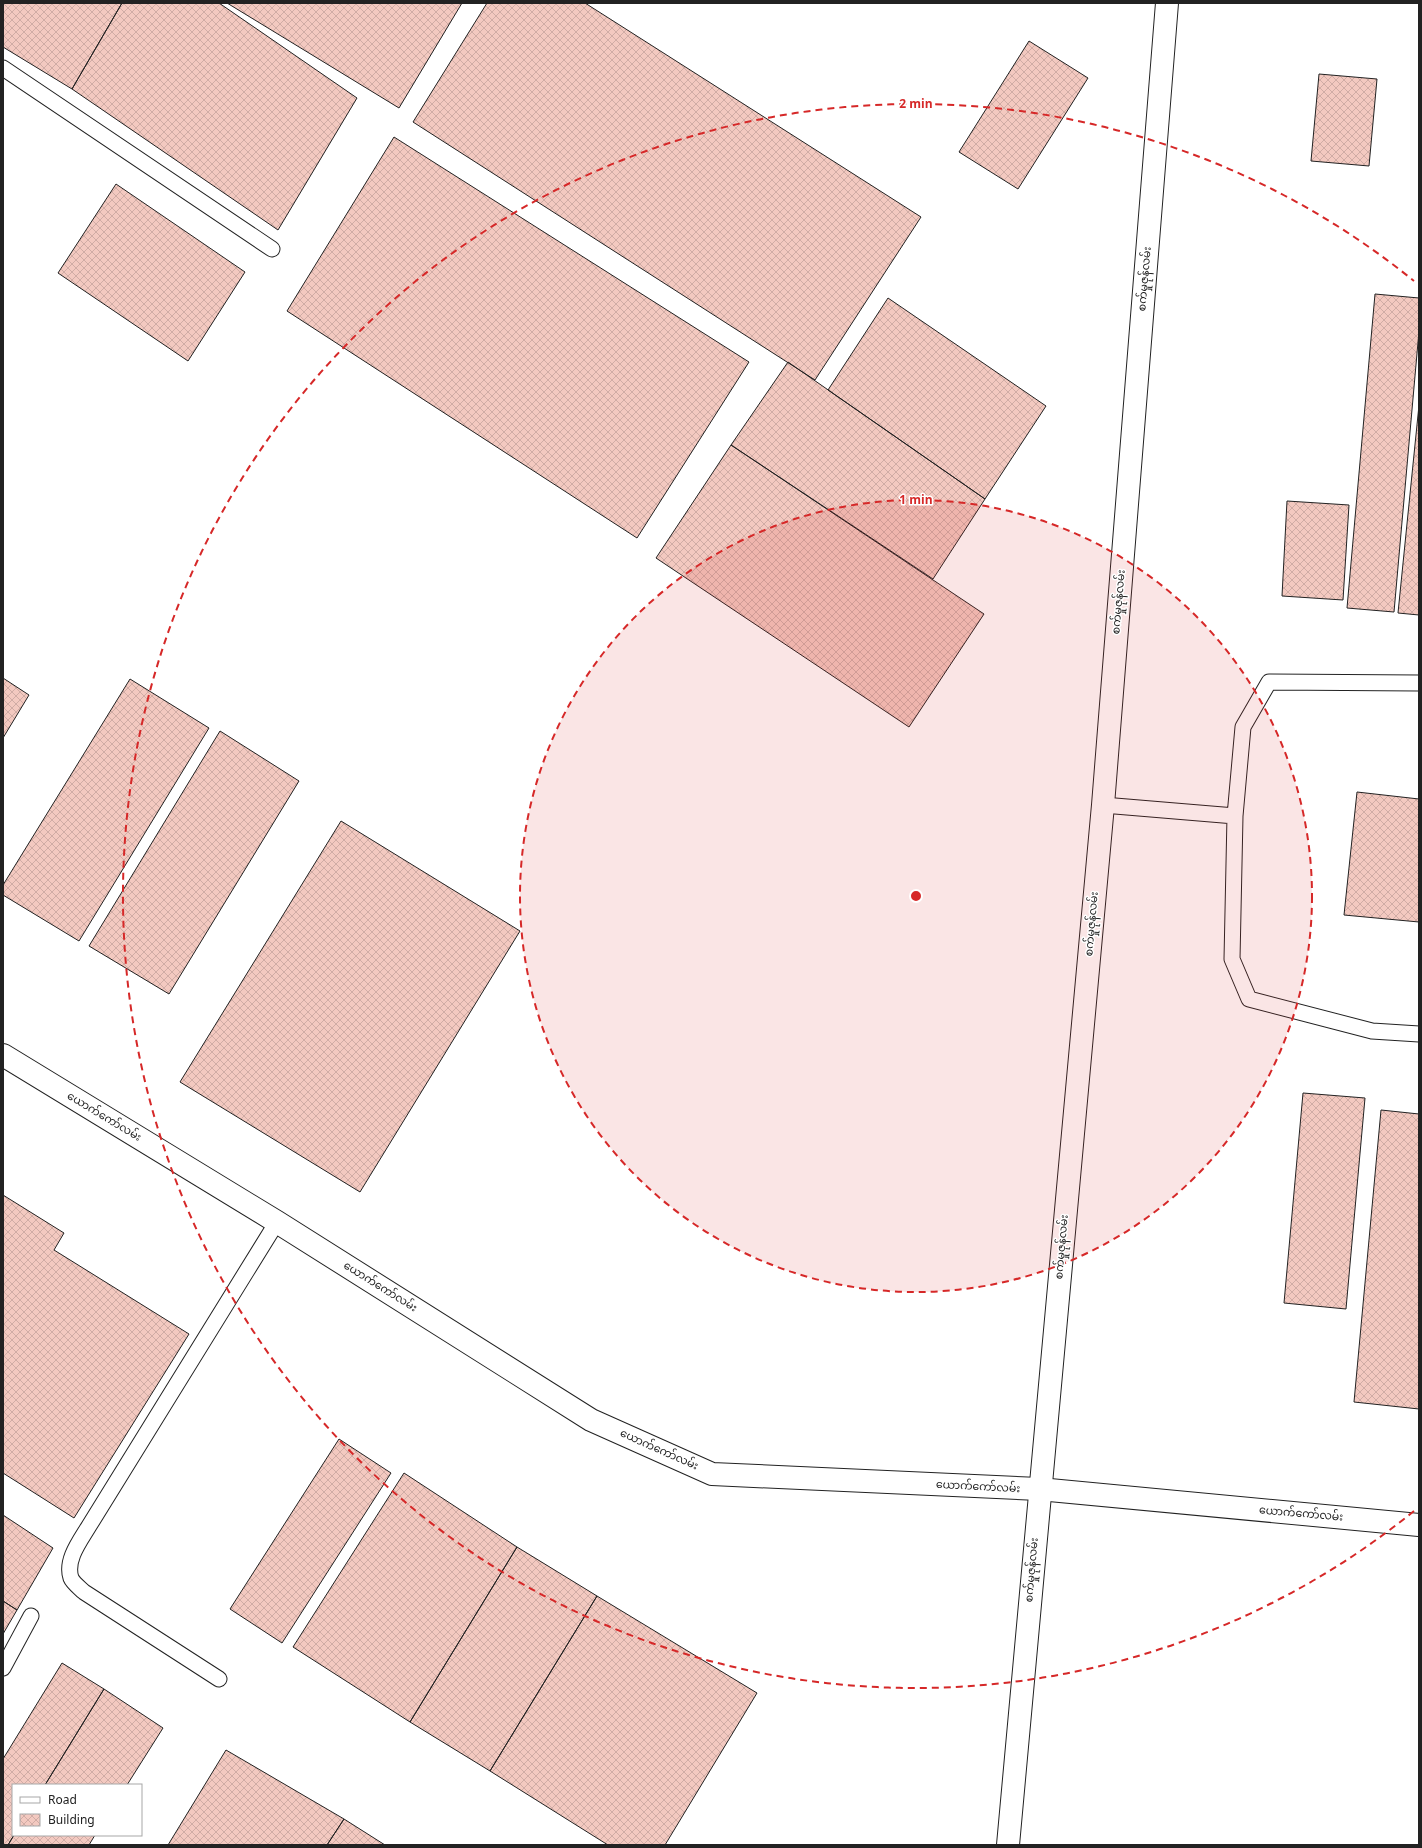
<svg xmlns="http://www.w3.org/2000/svg" width="1422" height="1848" viewBox="0 0 1422 1848" font-family="Georgia,'Noto Sans Myanmar',serif">
<defs>
<pattern id="building-cross-hatch" width="8" height="8" patternUnits="userSpaceOnUse"><rect width="8" height="8" fill="#f3c9c0"/><path d="M0 0l8 8M0 8l8-8" fill="none" stroke="#d0aca5"/></pattern>
</defs>
<rect width="100%" height="100%" fill="#fff"/>
<path fill="url(#building-cross-hatch)" stroke="#222" d="M3 3H122L72 89 3 47Z
M122 3H219L357 98 278 230 72 89Z
M227 3H462L399 108Z
M487 3H585L921 217 815 380 413 122Z
M1029 41 1088 78 1018 189 959 152Z
M1319 74 1377 79 1369 166 1311 161Z
M394 137 749 362 637 538 287 311Z
M116 184 245 272 188 361 58 273Z
M1375 294 1419 298V331L1394 612 1347 608Z
M888 298 1046 406 985 499 828 390Z
M788 362 985 499 933 579 731 445Z
M1419 405V615L1398 613Z
M731 445 984 614 909 727 656 558Z
M1287 501 1349 505 1343 600 1282 596Z
M3 678 29 695 3 738Z
M130 679 209 728 79 941 3 895V885Z
M220 731 299 781 169 994 89 946Z
M1357 792 1419 799V922L1344 915Z
M341 821 520 931 360 1192 180 1082Z
M1303 1093 1365 1098 1346 1309 1284 1303Z
M1381 1110 1419 1114V1409L1354 1402Z
M3 1195 64 1233 54 1250 189 1334 74 1518 3 1473Z
M339 1439 391 1473 282 1643 230 1609Z
M404 1473 517 1547 410 1722 293 1647Z
M3 1515 53 1548 17 1610 3 1601Z
M517 1547 597 1596 490 1771 410 1722Z
M597 1596 757 1693 665 1845H608L490 1771Z
M3 1601 17 1610 3 1634Z
M62 1663 104 1689 45 1785H13L14 1835 8 1845H3V1759Z
M104 1689 163 1728 127 1785H45Z
M226 1750 344 1819 327 1845H168Z
M344 1819 385 1845H327Z
M14 1835H95L89 1845H8Z"/>
<g fill="none" stroke-linecap="round" stroke-linejoin="round">
<g stroke="#222" stroke-width="17">
<path id="service" d="M3 68 272 249
M1103 805 1235 816 1243 727 1269 682 1419 683
M1235 816 1232 959 1249 999 1372 1031 1419 1034
M3 1668 31 1616
M219 1679 84 1592C80 1588 73 1583 71 1578 65 1560 80 1541 89 1526L277 1222"/>
</g>
<g stroke="#222" stroke-width="24">
<path id="minor" d="M3 1055 277 1222 591 1420 712 1474 1039 1489 1419 1525"/>
</g>
<g stroke="#222" stroke-width="24">
<path id="tertiary" d="M1008 1845 1103 805 1167 3"/>
</g>
<use href="#service" stroke="#fff" stroke-width="15"/>
<use href="#minor" stroke="#fff" stroke-width="22"/>
<use href="#tertiary" stroke="#fff" stroke-width="22"/>
</g>
<circle cx="916" cy="896" r="396" fill="#d62828" fill-opacity=".12"/>
<g fill="none" stroke="#d62828" stroke-width="2" stroke-dasharray="7 5">
<circle cx="916" cy="896" r="396"/>
<path d="M1414 1511A792 792 0 1 1 1414 281"/>
</g>
<g text-anchor="middle" dominant-baseline="central" stroke-width="3" stroke-linejoin="round" paint-order="stroke">
<g font-size="11" fill="#222" stroke="#fff">
<text transform="translate(1145 279) rotate(-85)">စက်မှုဇုန်လမ်း</text>
<text transform="translate(1119 602) rotate(-85)">စက်မှုဇုန်လမ်း</text>
<text transform="translate(1092 924) rotate(-85)">စက်မှုဇုန်လမ်း</text>
<text transform="translate(104 1117) rotate(31)">ယောက်ကော်လမ်း</text>
<text transform="translate(1062 1247) rotate(-85)">စက်မှုဇုန်လမ်း</text>
<text transform="translate(380 1287) rotate(32)">ယောက်ကော်လမ်း</text>
<text transform="translate(659 1450) rotate(24)">ယောက်ကော်လမ်း</text>
<text transform="translate(978 1487) rotate(3)">ယောက်ကော်လမ်း</text>
<text transform="translate(1301 1514) rotate(5)">ယောက်ကော်လမ်း</text>
<text transform="translate(1032 1570) rotate(-85)">စက်မှုဇုန်လမ်း</text>
</g>
</g>
<circle cx="916" cy="896" r="6" fill="#d62828" stroke="#fff" stroke-width="2"/>
<g font-size="12" text-anchor="middle" font-weight="bold" fill="#d62828" stroke="#fff" stroke-width="3" stroke-linejoin="round" paint-order="stroke">
<text x="916" y="108">2 min</text>
<text x="916" y="504">1 min</text>
</g>
<rect width="1422" height="1848" fill="none" stroke="#222222" stroke-width="8"/>
<rect x="12" y="1784" width="130" height="52" fill="#ffffff" stroke="#a7a7a7"/>
<rect x="20" y="1797" width="20" height="6" fill="#ffffff" stroke="#a7a7a7"/>
<text x="48" y="1804" font-size="12" fill="#222222">Road</text>
<rect x="20" y="1814" width="20" height="12" fill="url(#building-cross-hatch)" stroke="#a7a7a7"/>
<text x="48" y="1824" font-size="12" fill="#222222">Building</text>
</svg>
